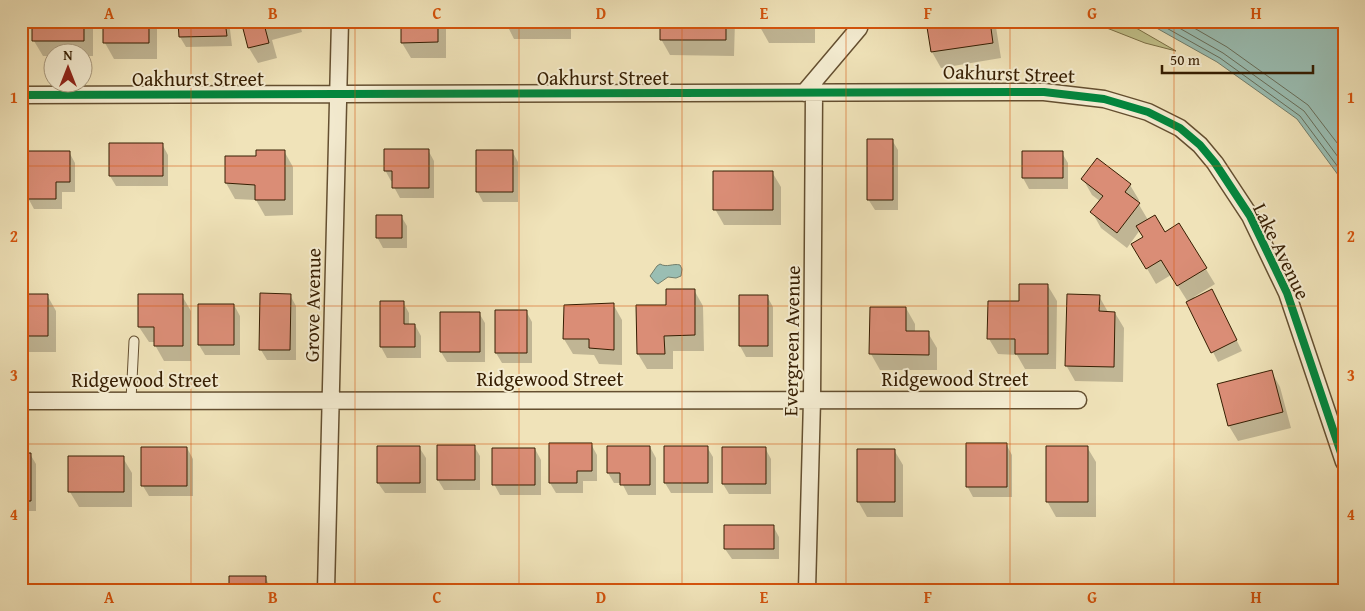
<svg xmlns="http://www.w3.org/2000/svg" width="1365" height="611" viewBox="0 0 1365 611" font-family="'Gentium Book Plus',serif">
<rect width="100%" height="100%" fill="#f0e3b9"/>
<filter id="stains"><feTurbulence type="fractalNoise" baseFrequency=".004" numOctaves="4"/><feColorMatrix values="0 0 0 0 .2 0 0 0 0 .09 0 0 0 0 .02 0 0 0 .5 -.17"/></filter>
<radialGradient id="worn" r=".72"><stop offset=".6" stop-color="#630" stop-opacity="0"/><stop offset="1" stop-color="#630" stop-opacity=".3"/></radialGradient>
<path fill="#c1c18a" stroke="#7c7046" d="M1089 21H1124L1176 51 1145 43Z"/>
<path fill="#9abeb3" stroke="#727e6c" d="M1144 21H1344V183L1297 119 1217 62Z
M660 264C667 268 673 263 680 265L682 269 681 276 676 278 668 277 658 284 655 282 650 276 657 266Z"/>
<path fill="#0003" d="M34 21H93V56H82V52H52V56H43L34 41Z
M105 21H157V59H114L105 43Z
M179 21H229L232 46 186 47 180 37Z
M242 21H299L302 32 272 40 277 58 258 63 249 48Z
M402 21H446V58H411L402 43Z
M505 21H571V39H514Z
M661 21H735L734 56 670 55 661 39Z
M760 21H815V43H769L760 27Z
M927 21H995L1001 58 941 68 932 52Z
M892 140 898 150V210H875L868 199Z
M162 144 168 155V186H116L110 176Z
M428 150 434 161V198H400L394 187V181H391L385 170Z
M284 151 293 167V215L265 216 256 200 235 199 226 183 257 158Z
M512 151 518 162V202H483L477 191Z
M69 152 75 163V192H62V209H34L28 198Z
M1062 153 1068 163V189H1029L1023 178Z
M1097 160 1130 185 1139 200 1138 203 1148 220 1165 233 1179 225 1215 284 1194 297 1195 299 1217 301 1242 351 1218 362 1188 302 1171 275 1156 284 1142 260 1145 238 1140 230 1127 248 1101 228 1092 212 1100 201 1092 195 1083 179Z
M772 172 781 187V225H724L715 209Z
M401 216 407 226V248H383L377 237Z
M1048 286 1057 301 1056 369H1025L1017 355 998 354 989 339 1020 303Z
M694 290 703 306 704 351H673V369H647L638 354 667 306Z
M21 295H47L56 311V352H26V368H21Z
M290 295 296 306V360H267L261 350Z
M182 296 191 311V361H164L155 345V342H149L139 327Z
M740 296H767L773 307V357H746L740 346Z
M1099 296 1108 312 1115 313 1124 328 1123 382 1075 381 1066 365Z
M381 302H403L409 313V325H415L421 336V358H387L381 347Z
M613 304 622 320V365L599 364 594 355 573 354 564 339Z
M234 305 240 316V355H205L199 345Z
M906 308 915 324V332L928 333 937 348V370H880L871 354Z
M526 311 532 322V363H502L496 353Z
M479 313 485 323V362H447L441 352Z
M1271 371 1280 387 1291 428 1238 441 1229 426Z
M591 444 597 455V481H583V493H556L550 483Z
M1006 444 1012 455V497H973L967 486Z
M474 446 480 456V490H444L438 480Z
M419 447 426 458V493H385L378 483Z
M650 447 656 458V495H628L622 483H614L608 473Z
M707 447 713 457V493H671L665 483Z
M1087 447 1096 462V517H1056L1047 501Z
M187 448 193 459V496H149L143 486Z
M765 448 771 459V494H729L723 484Z
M535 449 541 460V495H500L494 484Z
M894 450 903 465V517H867L858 501Z
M21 454H30L36 464V511H21Z
M123 458 132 473V507H79L70 492Z
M773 526 779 537V559H732L725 549Z
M265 577 272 590H230Z"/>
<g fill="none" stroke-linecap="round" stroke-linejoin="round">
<path stroke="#686e5a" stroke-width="1" d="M1154 21 1220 58 1300 116 1344 175
M1167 21 1223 53 1304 111 1344 165
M1182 21 1227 47 1308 105 1344 152"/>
</g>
<path fill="#da8d76" stroke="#361e02" d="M32 21H84V41H32Z
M103 21H149V43H103Z
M178 21H225L227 36 179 37Z
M241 21H276L264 24 269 43 248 48Z
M401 21H438V42L401 43Z
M504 21H563V23H504Z
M660 21H726V40H660Z
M759 21H806V27H759Z
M926 21H990L993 43 931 52Z
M867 139H893V200H867Z
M109 143H163V176H109Z
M384 149H429V188H392V171H384Z
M256 150H285V200H255V185L225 183V156H256Z
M476 150H513V192H476Z
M27 151H70V182H56V199H27Z
M1022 151H1063V178H1022Z
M1097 158 1131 184 1125 192 1140 203 1117 233 1090 212 1103 196 1081 179Z
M713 171H773V210H713Z
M376 215H402V238H376Z
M1155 215 1165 232 1179 223 1207 268 1177 286 1161 260 1146 269 1131 244 1143 237 1136 226Z
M1019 284H1048V354H1015V339H987L988 301H1019Z
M666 289H695V335L664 336 665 354H637L636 305H666Z
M1212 289 1237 340 1211 353 1186 302Z
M260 293 291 294 290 350H259Z
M21 294H48V336H21Z
M138 294H183V346H154V327H138Z
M1067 294 1100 295 1099 311 1115 312 1114 367 1065 366Z
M739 295H768V346H739Z
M380 301H404V324H415V347H380Z
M614 303V350L589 348V339H563L564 305Z
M198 304H234V345H198Z
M870 307H906V331H929V355L869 354Z
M495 310H527V353H495Z
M440 312H480V352H440Z
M1272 370 1283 412 1228 426 1217 384Z
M549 443H592V471H577V483H549Z
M966 443H1007V487H966Z
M437 445H475V480H437Z
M377 446H420V483H377Z
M607 446H650V485H620V473H607Z
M664 446H708V483H664Z
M1046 446H1088V502H1046Z
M141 447H187V486H141Z
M722 447H766V484H722Z
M492 448H535V485H492Z
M857 449H895V502H857Z
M21 453H31V501H21Z
M68 456H124V492H68Z
M724 525H774V549H724Z
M229 576H266V590H229Z"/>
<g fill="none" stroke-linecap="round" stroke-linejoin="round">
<g stroke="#644f30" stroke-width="11">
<path id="lane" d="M131 400 134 341"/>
</g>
<g stroke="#644f30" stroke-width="19">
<path id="street" d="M804 93 859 28 861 21
M21 95 1044 92 1104 99 1148 112 1180 128 1200 145 1215 163 1250 216 1287 293 1344 462
M21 401 1078 400
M326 590 340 21
M807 590 812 400 814 93"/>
</g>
<use href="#lane" stroke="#f5edd2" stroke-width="9"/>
<use href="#street" stroke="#f5edd2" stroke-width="16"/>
<g stroke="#f5edd2" stroke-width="11">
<path id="cycleway" d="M21 95 1044 92 1104 99 1148 112 1180 128 1200 145 1215 163 1250 216 1287 293 1344 462"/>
</g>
<use href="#cycleway" stroke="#00873e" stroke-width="8"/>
</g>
<path fill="none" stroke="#d6530b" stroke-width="1" stroke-opacity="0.55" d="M191 21V590M355 21V590M519 21V590M682 21V590M846 21V590M1010 21V590M1174 21V590M21 166H1344M21 306H1344M21 444H1344"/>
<g text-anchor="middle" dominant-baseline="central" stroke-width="4" stroke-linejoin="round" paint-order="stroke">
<g font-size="20" fill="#361e02" stroke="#f5edd2">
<text transform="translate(1009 73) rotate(2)">Oakhurst Street</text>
<text x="603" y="77">Oakhurst Street</text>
<text x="198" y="78">Oakhurst Street</text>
<text transform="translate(1282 251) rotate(64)">Lake Avenue</text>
<text transform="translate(312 305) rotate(-89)">Grove Avenue</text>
<text transform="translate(791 341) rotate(-89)">Evergreen Avenue</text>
<text x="550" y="378">Ridgewood Street</text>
<text x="955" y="378">Ridgewood Street</text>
<text x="145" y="379">Ridgewood Street</text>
</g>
</g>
<rect width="1365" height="611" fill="none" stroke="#f0e3b9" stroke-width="55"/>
<g transform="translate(68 68)"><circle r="24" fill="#f5edd2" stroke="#a99a7f"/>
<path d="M0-4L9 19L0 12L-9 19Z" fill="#8f2418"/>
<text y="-8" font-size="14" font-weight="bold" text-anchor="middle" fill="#361e02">N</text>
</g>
<path d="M1162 65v8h151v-8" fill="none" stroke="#361e02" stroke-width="2.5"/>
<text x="1170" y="65" font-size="15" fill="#361e02" stroke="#f5edd2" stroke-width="4" paint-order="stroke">50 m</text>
<rect x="28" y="28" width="1310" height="556" fill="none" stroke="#d6530b" stroke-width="2"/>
<g font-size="16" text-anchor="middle" font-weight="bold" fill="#d6530b">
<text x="109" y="19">A</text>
<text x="273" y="19">B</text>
<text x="437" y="19">C</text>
<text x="601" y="19">D</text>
<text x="764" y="19">E</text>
<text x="928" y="19">F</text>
<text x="1092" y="19">G</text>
<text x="1256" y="19">H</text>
<text x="14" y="103">1</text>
<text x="1351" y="103">1</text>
<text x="14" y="242">2</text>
<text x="1351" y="242">2</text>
<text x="14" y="381">3</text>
<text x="1351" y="381">3</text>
<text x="14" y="520">4</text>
<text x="1351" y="520">4</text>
<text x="109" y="603">A</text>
<text x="273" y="603">B</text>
<text x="437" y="603">C</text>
<text x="601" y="603">D</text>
<text x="764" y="603">E</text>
<text x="928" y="603">F</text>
<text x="1092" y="603">G</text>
<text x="1256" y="603">H</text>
</g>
<rect width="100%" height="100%" filter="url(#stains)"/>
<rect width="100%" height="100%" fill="url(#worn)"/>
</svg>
